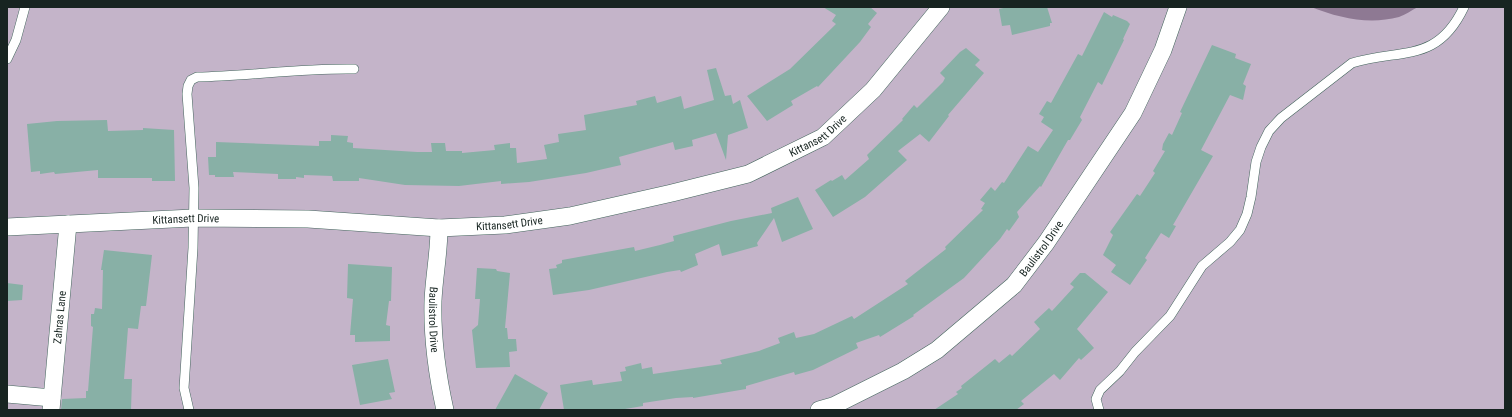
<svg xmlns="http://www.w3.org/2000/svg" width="1512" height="417" viewBox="0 0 1512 417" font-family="'Roboto Condensed',sans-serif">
<rect width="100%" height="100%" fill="#c4e8df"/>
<path fill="#c4b4c9" d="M7 7H1505V410H7Z"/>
<path fill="#8e7993" d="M1311 7H1418C1412 10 1405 15 1399 17 1369 25 1339 18 1311 7Z"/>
<path fill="#88b0a6" d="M823 7H870L877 13 868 24 871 27 860 42 818 87 817 86 791 101 793 105 767 121 747 96 790 69 836 24 832 21 836 15Z
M1008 7H1047L1052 23H1050V26L1012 35 1010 25 1002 26 999 9Z
M1104 12 1112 17 1113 15 1127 21 1130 24 1123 39 1124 40 1102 85 1098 82 1080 117 1082 120 1070 140H1068L1041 187 1040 186 1017 212 1019 217 1009 231 1007 229 1000 239 964 278 913 315 914 316 880 337 879 335 856 343 858 348 813 370 795 375 794 372 746 386V389L693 398V397L676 398 643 403V406L619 410H564L560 385 592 380 593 385 622 381 620 372 626 371 625 367 641 363 642 369 652 367 653 374 722 364 720 360 759 351 780 343 778 338 794 332 796 338 814 334 852 316 854 319 908 284 905 281 946 249 945 247 983 210 981 209 985 203 980 200 991 187 995 191 1002 182 1004 183 1028 146 1038 152 1053 130 1041 122 1044 117 1039 114 1047 101 1051 103 1078 54 1082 56Z
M1212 45 1236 54 1235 58 1251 64 1243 84 1246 86 1243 100 1230 95 1201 150 1213 156 1173 225 1176 226 1169 238 1161 233 1145 258 1147 260 1130 285 1111 272 1116 265 1103 255 1113 235 1110 232 1137 194 1140 196 1155 173 1153 171 1165 151 1162 150 1163 144 1169 133 1172 135 1182 113 1180 112Z
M966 48 980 60 975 65 984 73 948 115 949 116 929 142 920 134 898 151 907 160 865 197 833 217 815 190 831 180 832 181 842 175 845 180 869 159 867 155 903 120 902 119 914 105 917 108 943 82 945 78 940 73 960 52Z
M716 68 725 96 731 95 733 104 740 100 748 128 728 135 726 160 716 133 692 140 693 146 675 150 673 142 619 157 621 165 586 173 529 182 501 184V181L459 186 405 185 359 178V181H333L332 176 304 175V178L296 177V179H278V174L233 172 234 177H215V175H209L208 157H216V142L319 146V141H331V135L348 136 347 142 353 143V148L417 152H432L431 143H445L446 151H462V153L495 150 494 145 510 143V148H516L517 163 547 159 544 145 559 142 558 134 586 130 584 115 637 105 636 101 655 96 657 103 681 96 684 109 714 100 707 70Z
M107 120 108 131 143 130V128L174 130 175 181H152V178H98V170L55 174 54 172 40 174V171L31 172 27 124 57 121Z
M798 197 813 229 782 242 774 218 757 243 758 246 722 256 719 244 695 254 698 265 681 272 680 270 667 272 589 290 553 295 549 269 557 268 556 265 562 263V260L634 247 635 251 660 245 674 241 673 236 731 221 772 213 771 208Z
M104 250 152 255 146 306H141L138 329 128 328 124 379H132L131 410H61L62 399 86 398V391H88L93 327 91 326V314H94L95 308 102 309 103 270H101Z
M348 264 392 267 391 301H389L386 325 390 326V341L355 342V335H350L353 299 347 298Z
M477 268 496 269 497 271 510 273 505 328H507L508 339H516L517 351 509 352 510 367 476 368 472 330 478 325 480 299H475Z
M1080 273H1085L1108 292 1077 329 1094 348 1081 360 1079 358 1060 380 1054 374 1021 401 1024 404 1016 410H934L958 394 956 392 962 388 961 386 995 359 999 363 1010 354 1012 356 1040 329 1034 322 1049 308 1052 311 1074 287 1070 284Z
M7 283 23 285 22 300 7 301Z
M388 359 395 392 389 393 392 399 360 405 352 365Z
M515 374 548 393 539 410H495Z"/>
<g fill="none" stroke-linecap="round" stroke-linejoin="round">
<g stroke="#44655d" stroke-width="10">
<path id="lane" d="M7 59 16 40 25 7
M189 410 184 388 193 248 194 188 187 94 188 86 191 80 197 77C250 76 301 68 354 69
M1099 410 1096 399 1100 390 1120 371 1135 352 1170 316 1202 266 1230 242 1240 230 1247 214 1251 197 1256 162 1261 147 1269 131 1281 118 1352 63C1401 48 1437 64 1464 7"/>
</g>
<g stroke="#44655d" stroke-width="18">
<g id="street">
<path id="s1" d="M7 227 193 218 308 219 439 228 505 225 570 216 672 193 748 174 823 137 873 90 941 7"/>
<path id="s2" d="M439 228C439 253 434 277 433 301 432 338 437 374 445 410"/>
<path d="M7 394 52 398"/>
<path id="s3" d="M51 410 68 224"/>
<path id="s4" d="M819 410 833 406 903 371 937 350 1014 285 1046 243 1133 113 1163 50 1178 7"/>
</g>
</g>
<use href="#lane" stroke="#fff" stroke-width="9"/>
<use href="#street" stroke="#fff" stroke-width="17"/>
</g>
<g text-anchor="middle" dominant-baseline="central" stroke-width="3.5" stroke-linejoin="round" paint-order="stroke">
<g font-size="11" fill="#172421" stroke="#c4e8df">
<text stroke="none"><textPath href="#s1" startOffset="827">Kittansett Drive</textPath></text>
<text stroke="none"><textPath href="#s1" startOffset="179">Kittansett Drive</textPath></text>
<text stroke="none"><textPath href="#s1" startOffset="503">Kittansett Drive</textPath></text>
<text stroke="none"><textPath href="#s4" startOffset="279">Baulistrol Drive</textPath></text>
<text stroke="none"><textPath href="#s3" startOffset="93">Zahras Lane</textPath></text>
<text stroke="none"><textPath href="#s2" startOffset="92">Baulistrol Drive</textPath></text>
</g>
</g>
<rect width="1512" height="417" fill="none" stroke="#172421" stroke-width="16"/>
</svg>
